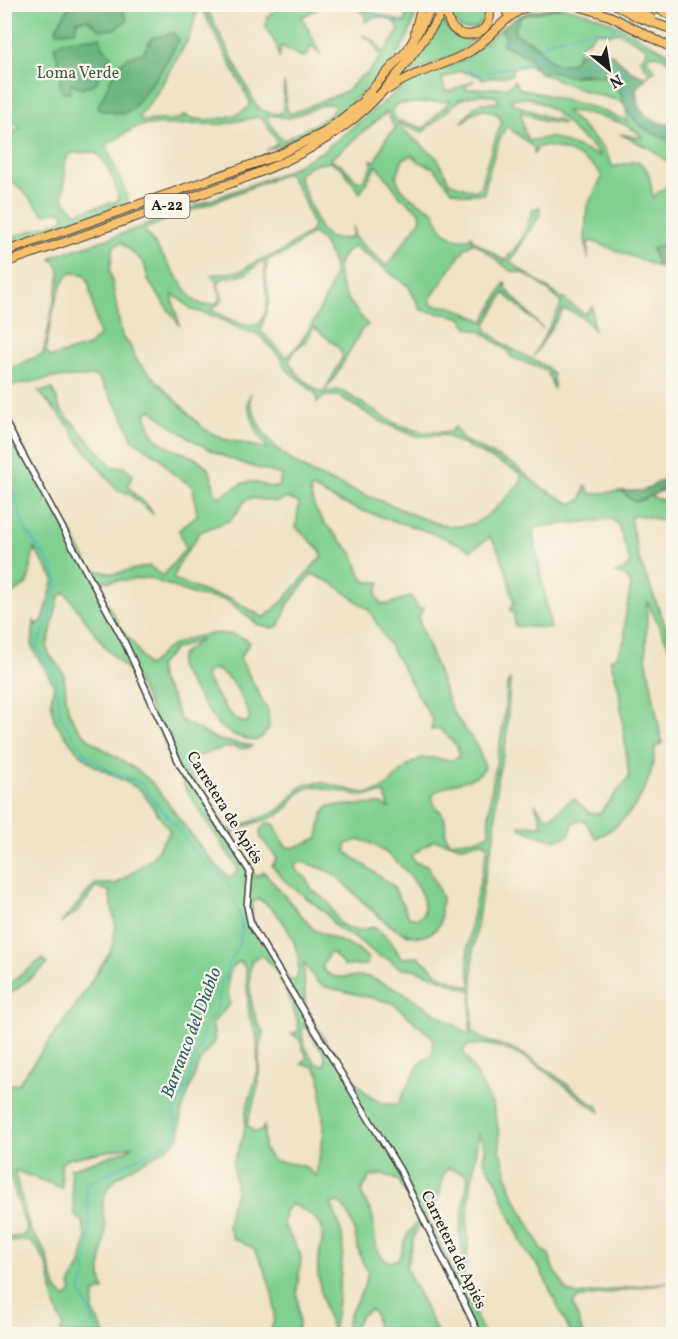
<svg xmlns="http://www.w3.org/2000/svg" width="678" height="1339" viewBox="0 0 678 1339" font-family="Vollkorn,serif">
<rect width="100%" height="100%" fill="#fbf7ec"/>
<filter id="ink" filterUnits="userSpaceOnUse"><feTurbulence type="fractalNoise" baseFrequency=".0167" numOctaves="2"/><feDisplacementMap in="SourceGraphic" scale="12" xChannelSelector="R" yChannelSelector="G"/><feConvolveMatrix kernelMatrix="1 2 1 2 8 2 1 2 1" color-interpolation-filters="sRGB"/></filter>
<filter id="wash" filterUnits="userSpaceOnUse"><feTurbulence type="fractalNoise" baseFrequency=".008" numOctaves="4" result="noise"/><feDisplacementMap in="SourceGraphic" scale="24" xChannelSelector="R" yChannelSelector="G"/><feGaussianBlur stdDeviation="1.35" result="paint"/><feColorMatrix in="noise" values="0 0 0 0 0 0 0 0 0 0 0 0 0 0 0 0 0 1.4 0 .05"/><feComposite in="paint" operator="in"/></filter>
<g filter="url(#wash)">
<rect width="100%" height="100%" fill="#efe3c4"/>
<path fill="#80d090" stroke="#4e7656" stroke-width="1.5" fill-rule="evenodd" d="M318 4 322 6 302 17 321 55 311 45 308 55 302 57 281 46 279 59 277 46 266 28 267 17 284 5Z
M4 5H199L189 38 155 96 139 117 143 121 180 119 184 115C200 124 235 119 249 107L250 102 200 5H205L256 105 263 111 278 114 283 111 284 82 287 109 290 114 347 91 360 77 367 74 381 57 372 41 362 35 373 40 384 53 399 31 397 24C387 16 375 14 365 22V15L352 5 405 23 407 5H417C409 71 325 131 266 150L275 146 277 141 263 119 258 117 222 124 145 125 134 128 106 145 129 202 5 247V239L61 221 65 216 60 211 44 214 21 189 5 176V136L20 128 5 117ZM325 104H333L334 110 326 118 285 140 278 136 266 115 290 118ZM95 152C106 160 119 187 118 201L76 213 63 199 66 159 71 153Z
M452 5H482C488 21 478 31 462 29L451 19Z
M562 7C603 13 636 36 673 56V66L663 57 651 54 646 59 655 70 650 74 640 59 647 52 646 47 618 32 610 34 596 32 587 42 584 41 575 60C555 75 547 55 536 45 529 40 521 38 515 33L514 29 521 16Z
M443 18C447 35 459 38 474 40L455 55 402 77Z
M501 29 506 38 503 45 531 58 533 67 527 65 512 69V75L481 79 480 76 460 71 442 79 445 91H452L475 80 465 86 466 89 505 88 513 84 514 80 519 88 595 108 627 121 626 108 644 127 673 140V166L651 149 620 134 642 138C634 122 584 111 566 111L603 148 613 167 636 161C653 169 649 182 653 197L673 181V240L652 249 658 267 592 241 588 243V259L585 238 587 207 602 177C597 161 553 142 538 147L534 155V148L507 126C500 132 485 183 484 194H463L452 190 434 168 420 162 412 155 403 159 396 177C401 196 421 202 435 213 439 229 450 242 469 239L471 235 473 240 505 261 522 239 533 209 540 207V215L510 262 585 314 592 307 594 331C589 321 575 310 563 310L533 357 561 305 560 301 537 281 523 273 511 271 474 242 465 248 430 299 432 305 452 307 484 321 505 283 507 290 543 329 504 293 486 324 487 331 508 347 547 367 553 375 554 389 547 371 511 357 508 351 480 331 469 328 460 317 421 310 409 287 354 246C319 268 350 304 368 325L362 329 334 379 325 390 343 356 339 348 314 327 307 340 296 349 289 361C293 370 312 390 322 392 329 393 334 388 342 391L394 423 421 432H450L455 427 463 440 514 465 540 487 571 504 581 500 586 485 591 494 622 491 630 499 639 501 648 496 673 503V522L636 515 630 518 639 559 673 645V655L647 601 646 657 662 743 655 748C652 787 632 821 596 838L585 821 581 820 573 823 570 834C557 846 534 834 520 828V825L543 826 535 804 547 818C559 816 562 802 574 799L590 813 599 814 629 777 619 689 610 659 616 657 625 639V618L631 585 626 576 615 573 625 569 630 563 618 524 611 519 536 527 533 534 551 628 515 626 514 613 510 610 514 603C509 582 504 555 490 537L471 550C421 523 361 518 313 488L310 490C313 519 335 532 352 553 359 562 357 575 366 582H380L376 594 381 604H389L411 596 419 609 424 608 418 618 452 711 477 746 485 767C477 784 446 780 433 795 431 807 439 807 444 817 448 826 442 834 449 842L479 839 489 834C487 783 506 735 507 684L510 680 506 742 497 779 495 833 483 885 473 951 472 1029C479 1043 500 1043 513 1049 543 1064 568 1085 594 1105H597L600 1112C565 1090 512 1033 467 1046L463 1051 493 1105 499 1132 500 1150 512 1192 543 1251 549 1254 552 1266 568 1292 578 1295 673 1281 577 1299 573 1304 583 1334H571L540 1269 526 1251 506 1208 498 1184 483 1159 486 1148 478 1134 467 1219 468 1248 462 1285 484 1334H474L421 1223 414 1235 406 1268 438 1334H377L375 1314 371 1309 361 1315 352 1334H345C347 1305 365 1298 368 1271 353 1254 358 1210 336 1202L331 1204C349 1242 342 1253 339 1292 337 1306 337 1317 333 1330 325 1316 316 1277 318 1260 320 1249 324 1239 322 1227L313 1216 292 1204 285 1211 283 1224 300 1253 301 1259 297 1289 299 1323 296 1334H268C284 1314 266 1267 253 1248L232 1238 228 1227 230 1208 236 1192 233 1163 244 1135 246 1111 258 1071 257 1036 249 1015 246 969 240 961C224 970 227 989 230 1004L212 1024 215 1040 199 1062 181 1113 180 1134 176 1141C156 1160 113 1168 104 1197 100 1208 105 1219 105 1230 105 1251 96 1269 104 1290L94 1293 93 1311 105 1334H60L63 1326 55 1305 48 1267 38 1249 29 1241 5 1242V1238L23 1236 27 1230 5 1161V1085L18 1084 76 1005 111 950 116 927 109 891 96 887 79 910 61 923 95 884H116L152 858 170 831 140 789 95 766 77 751 54 720 51 701 54 685 32 647 34 621 36 625 43 621 54 579 34 548 28 583 15 593 5 592 4 400 5 413 10 423 91 569 114 574 149 566 163 576 186 548 179 530 197 515 193 487 171 472 161 459 133 440 122 414 99 379 95 376 52 378 5 387V371L43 354 60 274 56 262 51 259 54 256 108 239 287 171 323 151 410 81 463 60ZM482 94 498 97V103H481L474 107 461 124 473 113 483 109 497 114 502 121C497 136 482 173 481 186L475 191 450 183 437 158 399 126 392 110 395 105 399 104 450 101 424 128 399 121 402 125 423 132 461 99ZM529 98C548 104 560 115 572 129 580 139 593 144 600 156L551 137 529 141 524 131 521 111 543 121 564 124 557 119H551L512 103 511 99ZM387 112 395 129 385 140 376 161 371 160 373 165 364 179 358 182 341 164 330 160ZM331 162 342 168 360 193 377 165 400 196 420 212 421 219 387 266 355 238 353 226 352 236 346 239 329 238 320 229 298 175 311 165ZM288 173 301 194 313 225 311 231 281 252 257 261 241 271 211 275 215 279 221 295 216 304 203 305 193 300 144 229ZM313 233C323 238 335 262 334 273 333 289 299 352 286 357L261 331 270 298 266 280 267 260 286 253ZM121 242 144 263 149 282 180 326 173 302V294L193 310 217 317 242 330 258 334 283 360 284 367 316 394 317 403 325 396H339L378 420 403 431 418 436 444 435 513 469 521 474V482C507 496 488 521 468 525 442 531 409 512 386 503 341 485 275 467 256 418 253 409 248 403 251 393L247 404 258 434 268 449 223 439 204 429 137 361 129 344 122 337 110 271 113 248ZM262 261C268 268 263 275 265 284 267 300 270 311 258 325H243L211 310 223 300 218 285 221 279 246 274ZM71 273 84 274 88 280 99 336 89 346 51 357 46 352C48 335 56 281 71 273ZM151 410C197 447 224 460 282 475L278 487C268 490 260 481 249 482 237 483 229 493 218 497 211 490 215 477 207 467 186 445 152 457 146 413ZM251 498 277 502 287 498 299 503 296 527 320 550 322 556 284 600 264 618 230 598 207 593 173 579 178 565 200 532 231 520 246 500ZM312 574 332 583 369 610 433 721 431 730 439 728 457 746 459 756C449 765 436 756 424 758 401 763 392 791 370 793 352 794 328 780 311 783 295 786 291 801 280 809 272 815 245 823 233 829H227L197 786 187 765C194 755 216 750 228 747 238 745 242 752 252 746L218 740 180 720 171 696 161 682 158 666 175 649 202 639C192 647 177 652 179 668L217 724 233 735 253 741 261 738 269 728 268 711 240 658 250 642C228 626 187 635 165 650 158 655 155 663 147 666L132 641 123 632 100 589V582L149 578 198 596 226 600 259 625 273 628 280 625 288 604ZM65 592 108 651 136 678 186 790 238 868 235 875 229 877C197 850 178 812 150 781 126 756 85 749 70 714 64 701 67 687 63 673 59 662 48 659 47 647L59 597ZM214 669C235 677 242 698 250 717L247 723C230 723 214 690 205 677L206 673ZM314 786 361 796 385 793 389 808 381 804 329 806 322 815 318 838 293 848 285 846 274 824 267 823 260 830 261 838 277 858 272 866 285 881 326 913 336 927 360 941 378 956 386 958 402 969H414L472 991 470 1035 396 988C383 985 379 980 368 977 352 973 333 985 322 967L329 953H333L344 966 367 965 368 958 358 949 314 930 264 872 256 877 233 838 234 832C247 823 275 819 282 813 295 802 293 792 314 786ZM359 840C382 842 435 890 422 916L416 919 409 917 393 886 346 852V844ZM434 840 462 846 483 842 488 845C482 884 458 946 472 984L469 987 441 976 419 957 401 958 390 940 374 927 357 931 340 924 328 902 312 890 307 879 295 869 296 864 302 862C313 866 327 868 336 876 358 893 411 965 440 924L442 898 428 866 415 862 411 856ZM258 899C283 911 308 955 295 981L289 980 252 920V903ZM260 955C277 961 297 1013 299 1031L292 1034 299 1039 307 1058 301 1064 313 1066 320 1075 324 1132 316 1176 304 1166 272 1160 264 1149V1126L261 1131 254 1132 247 1124 259 1084V1048L264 1033C250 1015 247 981 252 960ZM304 963 317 982 326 987 393 1003 433 1038V1053L418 1066 398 1104C368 1109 354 1076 337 1058L336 1051H331L305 1006ZM304 1024 325 1055V1065L317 1064C308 1054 298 1038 304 1024ZM132 1146 128 1150 70 1169 75 1216 83 1222 86 1239 81 1265 70 1285 72 1292 65 1298 56 1289 46 1252 30 1230 14 1170 62 1188 61 1164 67 1159ZM448 1168 466 1174 468 1179 460 1231 463 1258 460 1269 454 1271 427 1218C428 1210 435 1205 439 1196 442 1187 440 1175 448 1168ZM384 1174 399 1181 419 1220 407 1235 399 1259 391 1262C372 1258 376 1234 373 1219 371 1209 364 1201 361 1192L370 1177Z
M553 71 573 76 615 75 623 102 584 91 541 73Z
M53 389 60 409 113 467H125L133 475 128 485C133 497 150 503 153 514L129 494 118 491 77 440 70 427 38 391Z
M42 959 47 964C45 967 10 994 5 997V987Z"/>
<path fill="#68b27a" stroke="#42674b" stroke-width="1.5" d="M71 4 121 5 127 20 115 29 100 30 87 19 77 21 75 31 57 32 56 28Z
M562 7 521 16 514 29 515 33C521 38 529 40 535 45 549 56 548 68 571 63 575 60 577 56 581 53 615 35 621 78 648 76L636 88C636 113 651 124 673 125V140C654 138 630 121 623 102 619 93 621 83 615 75L601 77 589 74 568 76 553 71 541 73 533 67 530 58 502 43 506 38 501 29C521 11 536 8 562 7Z
M174 33 179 40 160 72 133 109 123 114 99 110 98 106C111 84 114 55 143 53L152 38Z
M100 37 103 47 111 55 96 83 82 89 71 83 70 93 63 92 59 85 62 74 54 47 63 41Z
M673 240V268L664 270 658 267 652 249Z
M673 475V486C660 490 644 501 634 502L622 491H642Z"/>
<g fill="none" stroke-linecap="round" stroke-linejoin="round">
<path stroke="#46b1c5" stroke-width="1.5" d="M354 4C368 15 384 13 398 23
M465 7 476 13
M502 40C512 44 524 45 533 51 546 60 547 71 567 70 585 70 594 49 614 63 640 81 612 127 674 133
M467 69 478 74 530 63 548 41 593 30 610 33 616 26
M4 456 12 467 11 487 25 529 51 565 58 582 48 622 36 646 57 679 60 716 85 753 109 771 143 784C150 800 161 808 172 821 183 835 191 850 204 862 216 874 227 875 232 892
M99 1334 80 1290 85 1278 90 1233 86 1184 173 1140 177 1128 174 1112C188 1087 196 1057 204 1029 206 1022 213 1017 216 1010 220 1002 219 995 221 987 230 950 254 942 234 900"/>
</g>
</g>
<g filter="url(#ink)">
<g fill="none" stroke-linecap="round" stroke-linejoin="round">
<g stroke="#3c3a35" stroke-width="8">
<path id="minor" d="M4 420 125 643 180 765 250 872 247 906 251 925 400 1170 479 1334"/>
</g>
<g stroke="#3c3a35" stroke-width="10">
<path id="highway" d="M572 4 610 16 668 46
M614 4 637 17 674 30
M625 4 651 18
M648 4 674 17
M448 6C441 48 501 41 488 4
M507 13 518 4
M415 32 422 4
M389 89C413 71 443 67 469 52 493 38 507 10 536 4
M365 97 408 49 434 4
M4 252 276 156 325 132 372 95
M4 263C60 244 116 224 172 204 237 181 302 162 356 117 393 86 421 44 448 4"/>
</g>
<use href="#minor" stroke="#fff" stroke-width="5"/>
<use href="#highway" stroke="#f7c06c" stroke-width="8"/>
</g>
</g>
<g text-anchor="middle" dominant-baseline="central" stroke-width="4.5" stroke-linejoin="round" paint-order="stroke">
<rect fill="#fbf7ec" stroke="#5f5e5a" stroke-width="1.5" x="144.5" y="194" width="45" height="24" rx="4.5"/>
<g font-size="15" font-weight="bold" fill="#1c1c1c">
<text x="167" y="206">A-22</text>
</g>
<g font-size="16" fill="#3f5b45" stroke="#fbf7ec">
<text x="78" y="74">Loma Verde</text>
</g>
<g font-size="16" fill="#1c1c1c" stroke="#fbf7ec">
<text transform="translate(224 808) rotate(58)">Carretera de Apiés</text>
<text transform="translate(453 1250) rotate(64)">Carretera de Apiés</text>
</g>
<g font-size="18" font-style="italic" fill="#2f5f68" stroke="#fbf7ec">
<text transform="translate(192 1033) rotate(-69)">Barranco del Diablo</text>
</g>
</g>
<rect width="678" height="1339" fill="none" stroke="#fbf7ec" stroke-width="24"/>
<g transform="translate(609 69) rotate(150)" stroke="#fbf7ec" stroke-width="4.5" paint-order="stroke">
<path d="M0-4.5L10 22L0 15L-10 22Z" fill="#1c1c1c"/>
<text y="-9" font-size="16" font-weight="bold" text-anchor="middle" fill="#1c1c1c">N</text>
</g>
</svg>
